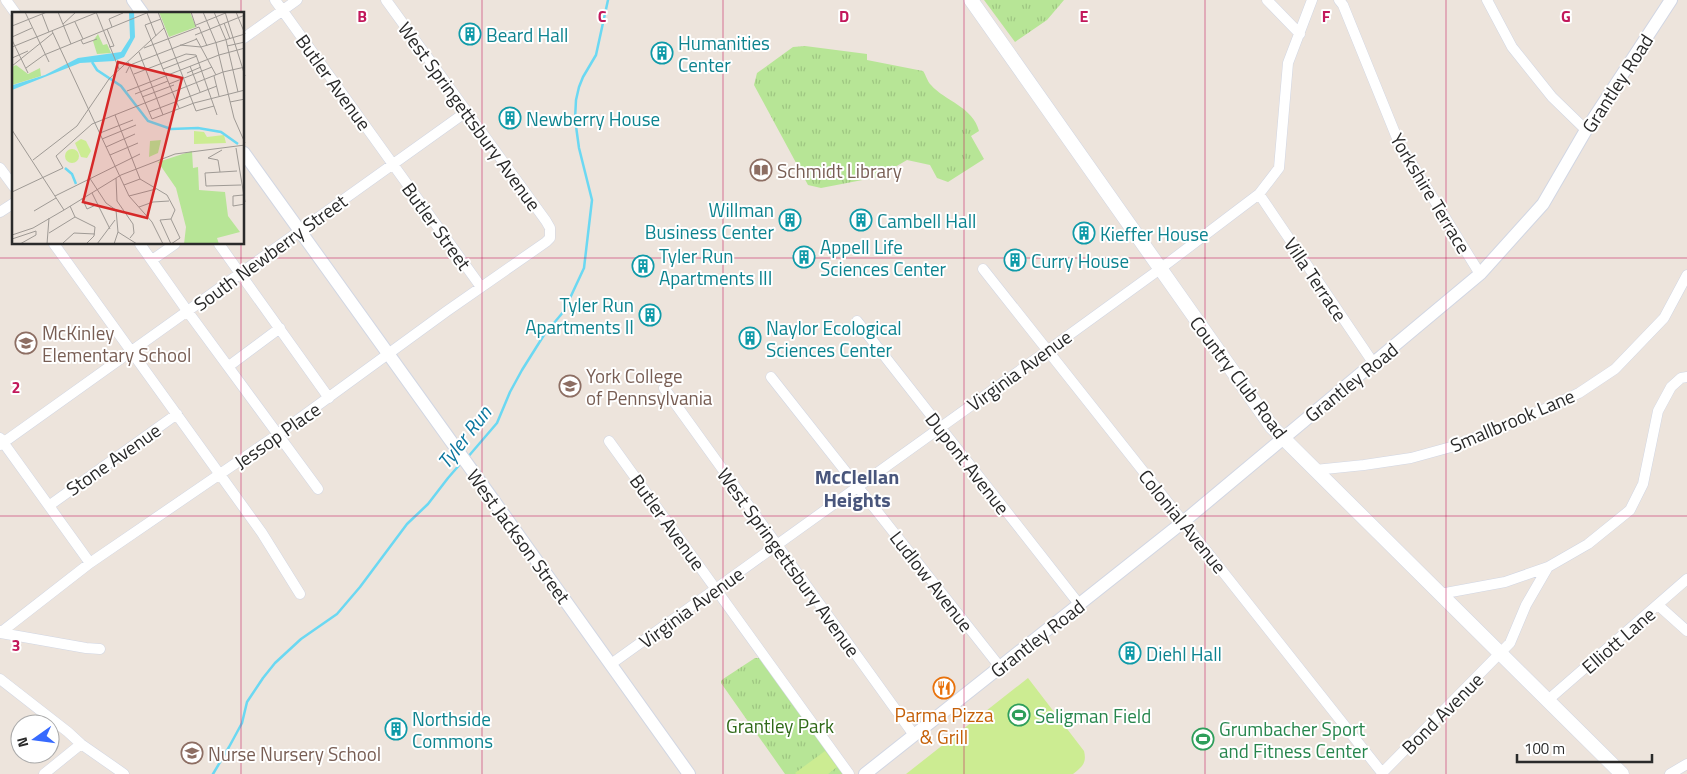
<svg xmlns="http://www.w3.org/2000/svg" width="1687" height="774" viewBox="0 0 1687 774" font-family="'Titillium Web',sans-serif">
<defs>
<pattern id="grass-tufts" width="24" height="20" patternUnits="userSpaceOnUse" patternTransform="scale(1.25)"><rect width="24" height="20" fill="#b7e596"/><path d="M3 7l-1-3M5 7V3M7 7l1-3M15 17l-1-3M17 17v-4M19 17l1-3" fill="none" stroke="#9ec581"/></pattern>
</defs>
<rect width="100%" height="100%" fill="#ede4dc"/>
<path fill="url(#grass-tufts)" d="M984 0H1064L1047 20 1015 42Z
M805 46 867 54V60L923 71C926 75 927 81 931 85 945 101 973 107 979 131L971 136 984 159 948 182 937 178 930 165 907 160 878 177 821 188 808 185 754 85 757 73 793 47Z
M755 658H761L844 774H785L721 683V681L723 679Z"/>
<path fill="#ccec92" d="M1028 678 1084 751C1087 763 1082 767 1073 774H906Z
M825 751 837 767 828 774H796L795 773Z"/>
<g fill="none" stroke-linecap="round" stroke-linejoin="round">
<path stroke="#6bd8f2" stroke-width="2.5" d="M467 458 497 423 510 392 522 370 544 335 564 311 584 268 592 200 579 148 575 119 576 100 579 87 583 77 596 55 608 0
M213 774 229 747 242 723 247 702 263 678 275 663 301 639 337 614 360 587 407 524 428 504 448 478 461 463"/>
<g stroke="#d1d6e3" stroke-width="11">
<path id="minor" d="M6 0 16 14
M275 0 481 287
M1267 0 1300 34
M1339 0 1343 5 1399 143 1480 274
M1487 0 1512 47 1552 97 1586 130
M244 38 297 0
M0 168 14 187
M1259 194 1374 364
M0 212 14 203
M54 244 262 533 300 594
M140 244 188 312 318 489
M219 244 329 398
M152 260 175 244
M983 269 1383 774
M857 321 1079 604
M229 366 280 328
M771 377 1000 667
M664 388 914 735
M0 438 90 563
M609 441 849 774
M0 445 466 112
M1315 470 1364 465 1411 458 1451 447 1521 420 1579 393 1615 369 1664 318 1687 275
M50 505 177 414
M1440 594 1505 582 1548 567
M1658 605 1687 631
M0 631 1 633 86 648 100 649
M0 633 90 563 277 435 447 311 546 242 550 238V228L546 221 386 0
M611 664 1047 351 1160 269 1259 194 1279 168 1288 63 1312 0
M0 679 68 732 81 744 124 774
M1548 700 1687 579
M1382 773 1510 643 1526 605 1548 567 1588 544 1630 510 1643 484 1658 411 1671 387 1681 378 1687 377
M44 774 81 744
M1670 774 1687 764"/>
</g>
<g stroke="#d1d6e3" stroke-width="14">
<path id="tertiary" d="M133 0 143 14
M244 153C393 359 541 567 689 774
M865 774 1183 522 1480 274 1543 204 1586 130 1671 0"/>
</g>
<g stroke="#d1d6e3" stroke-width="15">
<path id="secondary" d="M971 0 1272 427 1622 774"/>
</g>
<use href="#minor" stroke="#fff" stroke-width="10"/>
<use href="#tertiary" stroke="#fff" stroke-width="12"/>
<use href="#secondary" stroke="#fff" stroke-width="14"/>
</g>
<path fill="none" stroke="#c2185b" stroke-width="1" stroke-opacity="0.55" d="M241 0V14M482 0V774M723 0V774M964 0V774M1205 0V774M1446 0V774M241 244V774M0 258H1687M0 516H1687"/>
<defs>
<g id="building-ring" transform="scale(1.125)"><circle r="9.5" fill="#fff" stroke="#0f9aa8" stroke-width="1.5"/><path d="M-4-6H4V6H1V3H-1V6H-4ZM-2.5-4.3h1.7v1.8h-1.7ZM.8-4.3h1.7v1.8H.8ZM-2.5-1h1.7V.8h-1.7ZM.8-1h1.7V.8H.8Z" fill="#0f9aa8"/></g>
<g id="library-ring" transform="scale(1.125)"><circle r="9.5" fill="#fff" stroke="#8d6e63" stroke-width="1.5"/><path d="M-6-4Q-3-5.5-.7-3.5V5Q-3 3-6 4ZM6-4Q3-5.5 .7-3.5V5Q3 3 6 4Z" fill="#8d6e63"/></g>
<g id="school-ring" transform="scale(1.125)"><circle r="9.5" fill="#fff" stroke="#8d6e63" stroke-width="1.5"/><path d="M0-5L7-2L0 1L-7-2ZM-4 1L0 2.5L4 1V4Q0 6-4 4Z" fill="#8d6e63"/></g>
<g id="university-ring" transform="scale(1.125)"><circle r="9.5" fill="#fff" stroke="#8d6e63" stroke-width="1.5"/><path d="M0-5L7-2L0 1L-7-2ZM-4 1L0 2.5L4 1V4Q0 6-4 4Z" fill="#8d6e63"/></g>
<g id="restaurant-ring" transform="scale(1.125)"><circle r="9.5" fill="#fff" stroke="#e8710a" stroke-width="1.5"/><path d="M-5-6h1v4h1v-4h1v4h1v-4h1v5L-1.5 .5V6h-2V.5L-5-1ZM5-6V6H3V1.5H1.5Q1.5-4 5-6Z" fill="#e8710a"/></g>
<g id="stadium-ring" transform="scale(1.125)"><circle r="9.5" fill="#fff" stroke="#2e9e5b" stroke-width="1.5"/><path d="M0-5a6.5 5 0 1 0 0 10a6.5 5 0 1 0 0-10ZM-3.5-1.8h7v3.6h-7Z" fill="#2e9e5b"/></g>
</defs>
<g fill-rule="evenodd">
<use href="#building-ring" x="470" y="34"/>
<use href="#building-ring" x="662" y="53"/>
<use href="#building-ring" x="510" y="118"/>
<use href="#library-ring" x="761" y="170"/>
<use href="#building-ring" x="790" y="220"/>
<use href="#building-ring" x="861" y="220"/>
<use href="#building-ring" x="1084" y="233"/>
<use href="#building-ring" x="804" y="257"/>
<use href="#building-ring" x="1015" y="260"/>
<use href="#building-ring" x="643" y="266"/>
<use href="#building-ring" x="650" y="315"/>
<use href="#building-ring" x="750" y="338"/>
<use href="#school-ring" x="26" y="343"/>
<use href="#university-ring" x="570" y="386"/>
<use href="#building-ring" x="1130" y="653"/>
<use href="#restaurant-ring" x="944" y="688"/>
<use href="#stadium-ring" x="1019" y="715"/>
<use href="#building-ring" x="396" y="729"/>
<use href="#stadium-ring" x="1203" y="739"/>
<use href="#school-ring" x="192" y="753"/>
</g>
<g text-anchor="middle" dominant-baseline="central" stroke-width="4" stroke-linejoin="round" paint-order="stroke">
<g font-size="19" fill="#0d838f" stroke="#fff" text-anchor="start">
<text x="486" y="34">Beard Hall</text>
<text x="678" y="42">Humanities<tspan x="678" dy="22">Center</tspan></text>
<text x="526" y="118">Newberry House</text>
<text x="774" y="209" text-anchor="end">Willman<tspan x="774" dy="22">Business Center</tspan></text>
<text x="877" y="220">Cambell Hall</text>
<text x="1100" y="233">Kieffer House</text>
<text x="820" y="246">Appell Life<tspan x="820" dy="22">Sciences Center</tspan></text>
<text x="659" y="255">Tyler Run<tspan x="659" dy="22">Apartments III</tspan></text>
<text x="1031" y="260">Curry House</text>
<text x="634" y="304" text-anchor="end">Tyler Run<tspan x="634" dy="22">Apartments II</tspan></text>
<text x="766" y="327">Naylor Ecological<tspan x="766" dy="22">Sciences Center</tspan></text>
<text x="1146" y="653">Diehl Hall</text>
<text x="412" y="718">Northside<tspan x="412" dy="22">Commons</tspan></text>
</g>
<g font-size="19" fill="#2a2a2a" stroke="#fff">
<text transform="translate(334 82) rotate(54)">Butler Avenue</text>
<text transform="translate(1617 83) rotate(-57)">Grantley Road</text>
<text transform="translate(470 116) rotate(54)">West Springettsbury Avenue</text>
<text transform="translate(1431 193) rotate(59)">Yorkshire Terrace</text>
<text transform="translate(437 226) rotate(54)">Butler Street</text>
<text transform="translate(270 252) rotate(-36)">South Newberry Street</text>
<text transform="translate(1316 279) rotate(56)">Villa Terrace</text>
<text transform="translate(1019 370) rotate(-36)">Virginia Avenue</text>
<text transform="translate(1239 377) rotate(53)">Country Club Road</text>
<text transform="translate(1351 382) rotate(-39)">Grantley Road</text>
<text transform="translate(1512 420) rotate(-23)">Smallbrook Lane</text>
<text transform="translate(277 435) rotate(-35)">Jessop Place</text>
<text transform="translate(113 459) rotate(-35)">Stone Avenue</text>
<text transform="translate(968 463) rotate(52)">Dupont Avenue</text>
<text transform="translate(1183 521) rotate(51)">Colonial Avenue</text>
<text transform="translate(668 522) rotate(54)">Butler Avenue</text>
<text transform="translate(519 536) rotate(54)">West Jackson Street</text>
<text transform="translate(789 562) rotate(54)">West Springettsbury Avenue</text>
<text transform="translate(932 581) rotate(52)">Ludlow Avenue</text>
<text transform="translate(691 607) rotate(-36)">Virginia Avenue</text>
<text transform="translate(1037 638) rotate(-38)">Grantley Road</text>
<text transform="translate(1618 640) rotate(-41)">Elliott Lane</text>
<text transform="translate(1442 713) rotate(-45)">Bond Avenue</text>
</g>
<g font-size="19" fill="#785e54" stroke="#fff" text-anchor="start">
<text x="777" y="170">Schmidt Library</text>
<text x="42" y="332">McKinley<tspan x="42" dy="22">Elementary School</tspan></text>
<text x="586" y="375">York College<tspan x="586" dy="22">of Pennsylvania</tspan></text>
<text x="208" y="753">Nurse Nursery School</text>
</g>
<g font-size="19" fill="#c56008" stroke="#fff">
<text x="944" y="714">Parma Pizza<tspan x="944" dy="22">&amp; Grill</tspan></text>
</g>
<g font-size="19" fill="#27864d" stroke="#fff" text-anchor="start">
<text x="1035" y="715">Seligman Field</text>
<text x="1219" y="728">Grumbacher Sport<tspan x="1219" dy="22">and Fitness Center</tspan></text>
</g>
<g font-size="19" fill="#2f6918" stroke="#fff">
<text x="780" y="725">Grantley Park</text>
</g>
<g font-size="20" font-style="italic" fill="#0a769e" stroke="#fff">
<text transform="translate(464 437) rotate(-52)">Tyler Run</text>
</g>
<g font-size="20" font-weight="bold" fill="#49567c" stroke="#fff">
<text x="857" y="476">McClellan<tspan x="857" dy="23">Heights</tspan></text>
</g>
</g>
<g transform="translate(12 12)">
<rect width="232" height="232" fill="#ede4dc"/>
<path d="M147 0H178L184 15 157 25ZM86 22 91 33 95 32 99 41 85 42 81 29ZM4 53 16 62 28 56 29 64 0 73V55ZM149 128 146 141 137 145 138 129ZM180 139 181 156 186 155 187 178 213 180 216 204 228 220 205 226 207 232H172L174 215 164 176 146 150Z" fill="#b7e596"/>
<path d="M182 119 192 120 195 125 212 123 214 131 182 132ZM69 127 74 129 79 139 75 146 69 145 63 131ZM53 144a7 7 0 1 1 14 0a7 7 0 1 1-14 0Z" fill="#ccec92"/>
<path d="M117 0H122L123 25 112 45 102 49 68 51 0 78 1 73 33 63 66 46 109 40 118 26Z" fill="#6bd8f2"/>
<path fill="none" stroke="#6bd8f2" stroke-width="2.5" d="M80 50 85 58 109 74 136 109 159 117 186 116 209 120 226 132M53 156 60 162 64 172"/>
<path fill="none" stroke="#9f9a95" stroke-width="1" d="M13 0 37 50M46 0 59 32M84 0 107 57M146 0 184 99 202 94M179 0 184 15M191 0 204 31 222 106 233 131M202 0 214 28 226 80M213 0 233 64M135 1 144 24M30 2 37 20M149 7 133 13 167 96M63 10 71 27M212 11 218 27M51 12 64 0M184 13 216 0M0 14 35 0M100 15 97 7 111 1M95 17 102 34 97 35M40 19 117 184 140 210 151 232M183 23 233 3M0 25 20 16M184 26 204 63M0 28 16 61M69 28 71 32 85 27M168 33 189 35 233 22 224 0M215 34 233 30M0 35 86 0M132 36 187 15 195 34M127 40 151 103M0 46 16 39M116 50 140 107 182 91 233 78M0 54 41 21M178 54 188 80M14 56 32 43 137 0M151 57 185 44M114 61 118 53 185 27M175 61 189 55M122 62 174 42 184 43 205 103M202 64 207 84M157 72 200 55M115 79 207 43 233 36M123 82 156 69M130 85 162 73M218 90 233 87M137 100 205 74M103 103 128 167 155 183 163 198 159 207 168 226 159 232M0 118 52 198 109 163 163 142 233 133M88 121 121 108M90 127 124 113M94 135 123 122M224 136 233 190M98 143 126 131M196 146 206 148 208 160M196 146 210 138M21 148 65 114 97 67 152 16M225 159 193 161 194 174 229 173M77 165 94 191 104 198 106 220 102 232M104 166 105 189 121 212 122 221 118 226M112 173 128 167M0 180 51 156 44 144 80 112 211 60 233 55M80 181 98 217M231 183 221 184V194L233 192M43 184 128 142M117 184 144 177M70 186 75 197 86 192M58 194 63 205 83 215 82 224 74 232M127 195 141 190 157 189M22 199 44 186M106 220 125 232M37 221 63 205M0 223 21 216 52 198M0 227 24 219V223L8 232M51 231 62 221 83 222M35 232 37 206M85 232 103 208M159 232 148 208 159 207"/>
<path fill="#d62828" fill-opacity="0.15" stroke="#d62828" stroke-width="2.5" d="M106 50 170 66 135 206 71 190Z"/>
<rect width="232" height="232" fill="none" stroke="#2a2a2a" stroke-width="2.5"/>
</g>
<g font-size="16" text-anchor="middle" font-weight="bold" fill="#c2185b" stroke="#fff" stroke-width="4" stroke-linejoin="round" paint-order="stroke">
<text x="362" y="22">B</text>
<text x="602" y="22">C</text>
<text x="844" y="22">D</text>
<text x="1084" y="22">E</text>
<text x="1326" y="22">F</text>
<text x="1566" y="22">G</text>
<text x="16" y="393">2</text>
<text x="16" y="651">3</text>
</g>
<g transform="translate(35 739) rotate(256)"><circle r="24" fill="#ffffff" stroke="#aaaaaa"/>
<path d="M0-4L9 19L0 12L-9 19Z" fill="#376afe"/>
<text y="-8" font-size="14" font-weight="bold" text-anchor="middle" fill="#2a2a2a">N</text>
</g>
<path d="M1517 754v8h135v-8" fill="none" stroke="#2a2a2a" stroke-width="2.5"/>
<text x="1524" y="754" font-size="15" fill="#2a2a2a" stroke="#ffffff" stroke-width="4" paint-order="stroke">100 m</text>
</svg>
